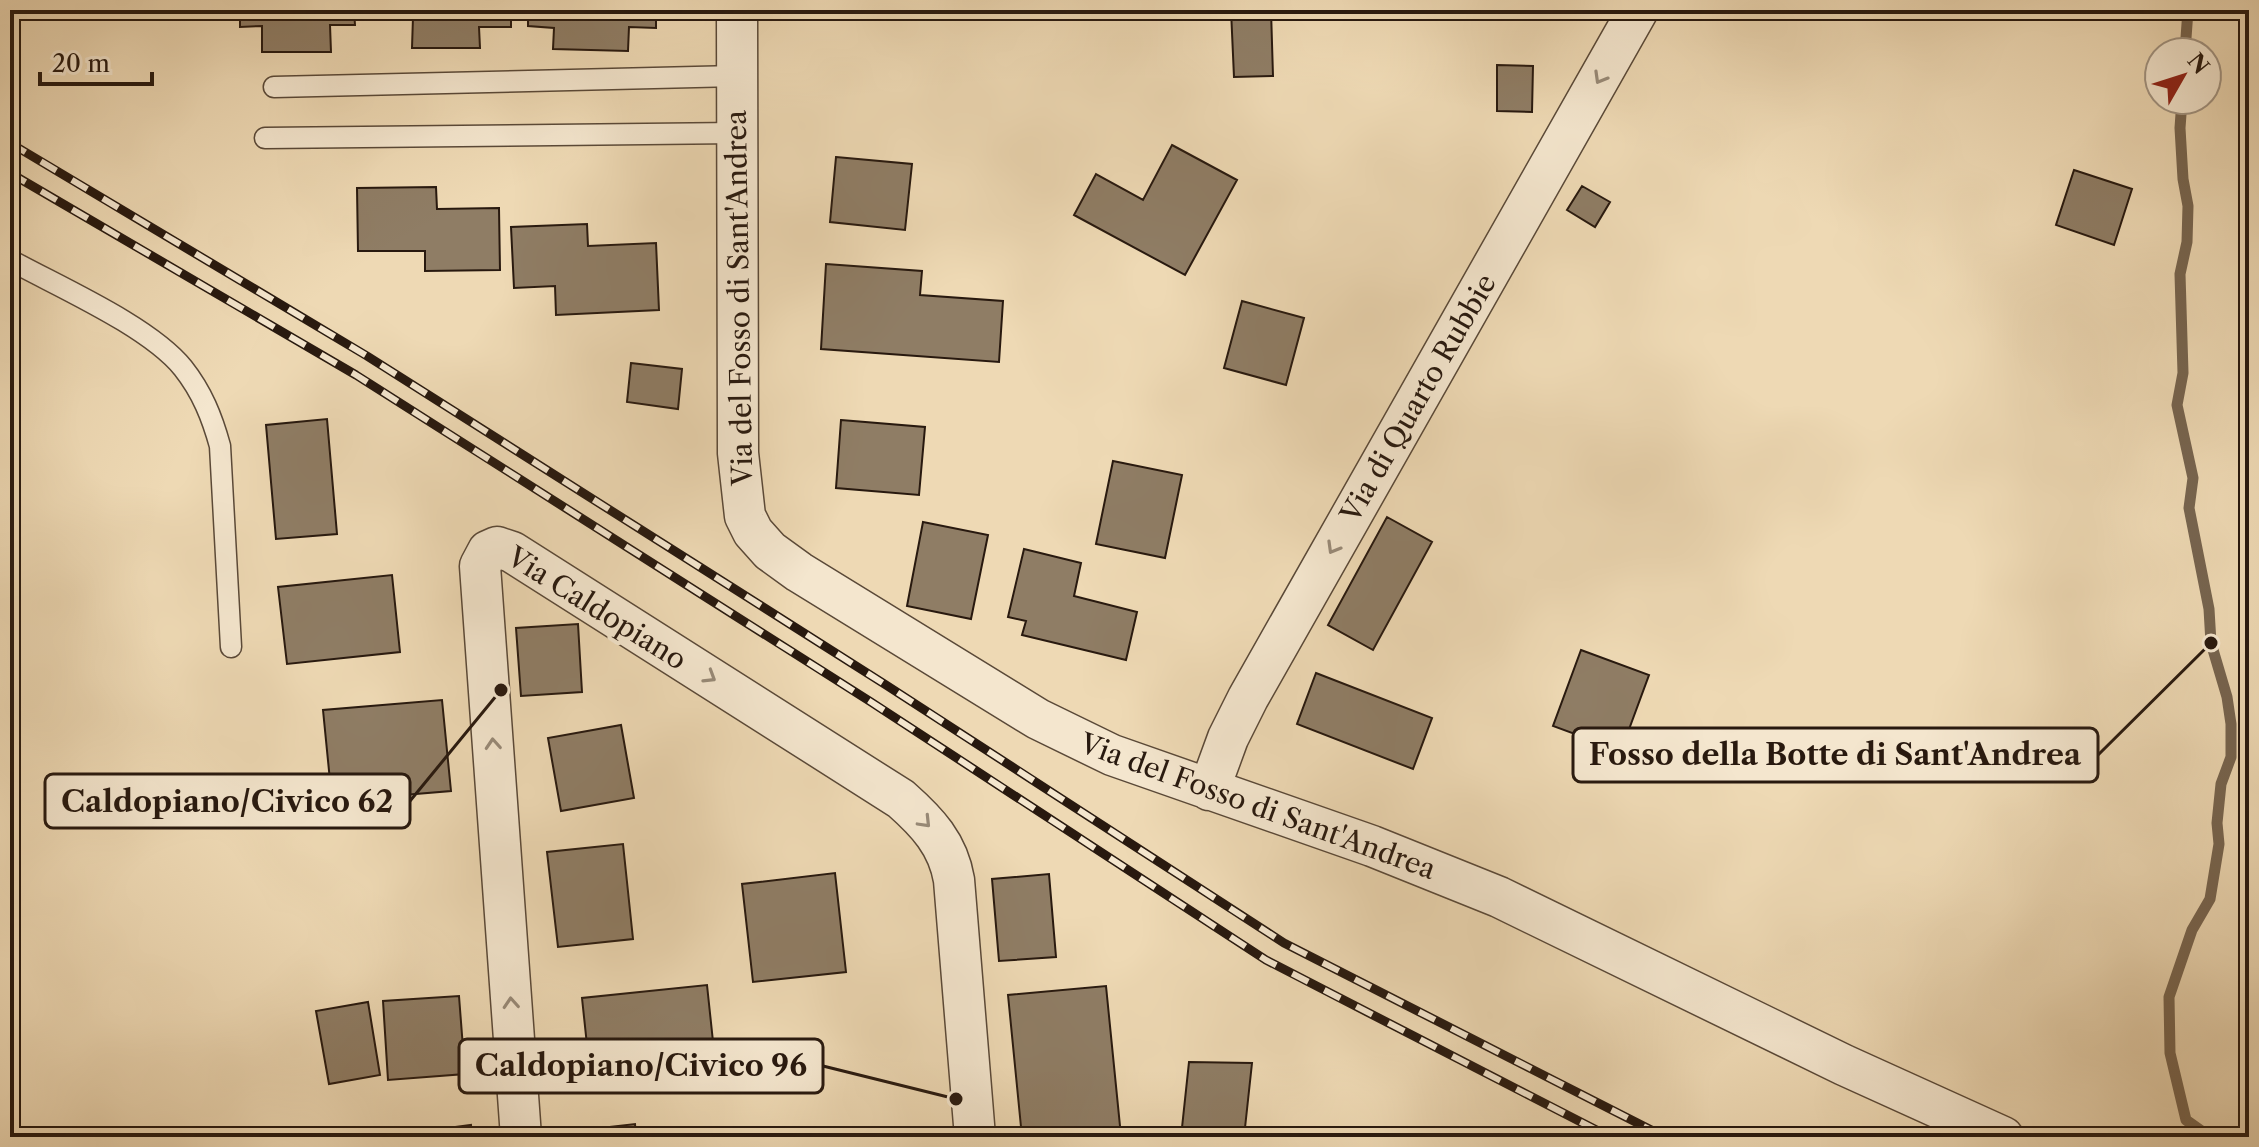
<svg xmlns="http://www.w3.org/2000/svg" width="2259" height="1147" viewBox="0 0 2259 1147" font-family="'Libre Caslon Text',serif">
<rect width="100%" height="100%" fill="#eed9b4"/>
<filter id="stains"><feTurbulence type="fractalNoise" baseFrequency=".0025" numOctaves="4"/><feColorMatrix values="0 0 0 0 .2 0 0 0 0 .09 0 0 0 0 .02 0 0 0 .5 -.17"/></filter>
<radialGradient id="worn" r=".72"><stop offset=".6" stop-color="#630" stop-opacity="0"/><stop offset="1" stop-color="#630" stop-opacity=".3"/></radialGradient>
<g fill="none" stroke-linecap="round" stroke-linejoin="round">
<path stroke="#776550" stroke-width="11" d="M2185 52 2188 10
M2182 100 2180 128 2183 179 2188 206 2187 242 2180 274 2183 373 2177 405 2193 478 2189 508 2209 609 2211 643 2227 697 2231 724V757L2221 784 2217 823 2219 844 2210 899 2192 930 2169 997 2170 1053 2186 1120 2210 1137"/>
</g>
<path fill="#8f7d65" stroke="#28190f" stroke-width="2" d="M240 10H354L355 25H330L331 52H262V26L240 27Z
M386 10H511V27H479L480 48H412L413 17H386Z
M528 10H656V28L629 27 628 51 553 49 554 28 528 26Z
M1231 10H1271L1273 76 1234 77Z
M1497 65 1533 66 1532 112 1497 111Z
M1172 145 1237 180 1185 275 1074 215 1096 174 1143 200Z
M836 157 912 164 905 230 830 222Z
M2074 170 2132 189 2114 245 2056 225Z
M1582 186 1610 202 1595 227 1567 210Z
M436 187 437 209 499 208 500 270 425 271V251H358L357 188Z
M587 224 588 246 656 243 659 310 556 315 555 286 514 288 511 227Z
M826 264 922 271 920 295 1003 301 999 362 821 349Z
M1242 301 1304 318 1286 385 1224 368Z
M631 363 682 369 678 409 627 402Z
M327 419 337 534 276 539 266 425Z
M841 420 925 427 919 495 836 488Z
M1113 461 1182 475 1165 558 1096 544Z
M1387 517 1432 542 1373 650 1328 625Z
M923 522 988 535 971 619 907 606Z
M1024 549 1081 563 1074 596 1137 612 1126 660 1022 635 1026 621 1008 617Z
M392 575 400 652 287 664 278 587Z
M578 624 582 692 521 696 516 628Z
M1581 650 1649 675 1621 751 1553 726Z
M1316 673 1432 718 1413 769 1297 724Z
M442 700 451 791 332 801 323 710Z
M621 725 634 798 561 811 548 738Z
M623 844 633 939 558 947 547 852Z
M835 873 846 972 753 982 742 884Z
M1049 874 1056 957 999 961 992 879Z
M707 985 714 1051 589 1064 582 998Z
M1106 986 1121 1136 1022 1137 1008 995Z
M459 996 465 1074 388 1080 383 1001Z
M368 1002 380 1075 329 1084 316 1011Z
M1189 1062 1252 1063 1244 1137H1181Z
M635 1124 636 1137H566V1132Z
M471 1125 472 1137 388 1136Z"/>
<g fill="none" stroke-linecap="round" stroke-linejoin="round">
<g stroke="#5a4938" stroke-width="23">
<path id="lane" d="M274 87 737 76
M265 138 737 133
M10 260C59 287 149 326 183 368 202 392 212 417 220 446L231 647"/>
</g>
<g stroke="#5a4938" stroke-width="43">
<path id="street" d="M737 10 738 453 745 516 753 532 770 551 799 572 1038 719 1112 755 1372 846 1499 897 1844 1065 2003 1137
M1209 790 1228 738 1248 698 1638 10
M521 1137 480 566 488 551 497 547 512 552 901 799C927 822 948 844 954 880L975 1137"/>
</g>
<use href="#lane" stroke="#f4e6ce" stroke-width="20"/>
<use href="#street" stroke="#f4e6ce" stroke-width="40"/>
<g stroke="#28190f" stroke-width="9">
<path id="rail" d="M10 143 367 356 886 685 1284 943 1665 1137
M10 173 356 375 871 702 1266 960 1610 1137"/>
</g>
<use href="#rail" stroke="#f4e6ce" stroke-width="6" stroke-dasharray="18" stroke-linecap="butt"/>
</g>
<defs><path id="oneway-chevron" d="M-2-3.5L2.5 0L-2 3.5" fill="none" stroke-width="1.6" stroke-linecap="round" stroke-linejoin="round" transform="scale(2)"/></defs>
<g stroke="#988a78">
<use href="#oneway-chevron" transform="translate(1600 78) rotate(120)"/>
<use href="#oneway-chevron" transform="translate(1333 548) rotate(120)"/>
<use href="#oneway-chevron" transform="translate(710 677) rotate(32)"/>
<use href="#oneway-chevron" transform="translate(493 744) rotate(-94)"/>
<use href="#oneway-chevron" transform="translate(925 822) rotate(46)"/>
<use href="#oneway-chevron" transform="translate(511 1003) rotate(-94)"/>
</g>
<g text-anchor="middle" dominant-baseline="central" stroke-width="8" stroke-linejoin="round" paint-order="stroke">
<g font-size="28" fill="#28190f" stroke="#f4e6ce">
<text transform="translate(739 298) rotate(-91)">Via del Fosso di Sant'Andrea</text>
<text transform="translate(1418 398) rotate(-60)">Via di Quarto Rubbie</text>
<text transform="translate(597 608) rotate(32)">Via Caldopiano</text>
<text transform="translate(1258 806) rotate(20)">Via del Fosso di Sant'Andrea</text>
</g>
</g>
<path fill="none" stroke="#28190f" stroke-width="3" d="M2211 643L2098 755M501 690L410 801M956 1099L823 1066"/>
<g fill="#28190f" stroke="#f4e6ce" stroke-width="3">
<circle cx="2211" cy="643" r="8"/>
<circle cx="501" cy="690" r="8"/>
<circle cx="956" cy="1099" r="8"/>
</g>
<g fill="#f4e6ce" stroke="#28190f" stroke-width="3">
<rect x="1573" y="728" width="525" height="54" rx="8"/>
<rect x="45" y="774" width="365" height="54" rx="8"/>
<rect x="459" y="1039" width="364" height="54" rx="8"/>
</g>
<g font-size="30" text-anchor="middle" font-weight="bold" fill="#28190f">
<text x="1835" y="765">Fosso della Botte di Sant'Andrea</text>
<text x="227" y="812">Caldopiano/Civico 62</text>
<text x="641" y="1076">Caldopiano/Civico 96</text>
</g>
<rect width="2259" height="1147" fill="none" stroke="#eed9b4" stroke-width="40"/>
<rect x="12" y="12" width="2235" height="1123" fill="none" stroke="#28190f" stroke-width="4"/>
<rect x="20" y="20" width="2219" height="1107" fill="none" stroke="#28190f" stroke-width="2"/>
<g transform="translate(2183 76) rotate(51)"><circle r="38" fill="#f4e6ce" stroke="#a29482" stroke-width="2"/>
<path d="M0-6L14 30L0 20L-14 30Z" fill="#8f2418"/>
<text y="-12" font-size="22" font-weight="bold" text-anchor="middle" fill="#28190f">N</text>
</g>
<path d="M40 72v12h112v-12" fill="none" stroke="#28190f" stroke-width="4"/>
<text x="52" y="72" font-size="24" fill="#28190f" stroke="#f4e6ce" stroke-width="6" paint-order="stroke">20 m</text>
<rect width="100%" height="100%" filter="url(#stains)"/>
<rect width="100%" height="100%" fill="url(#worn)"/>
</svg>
